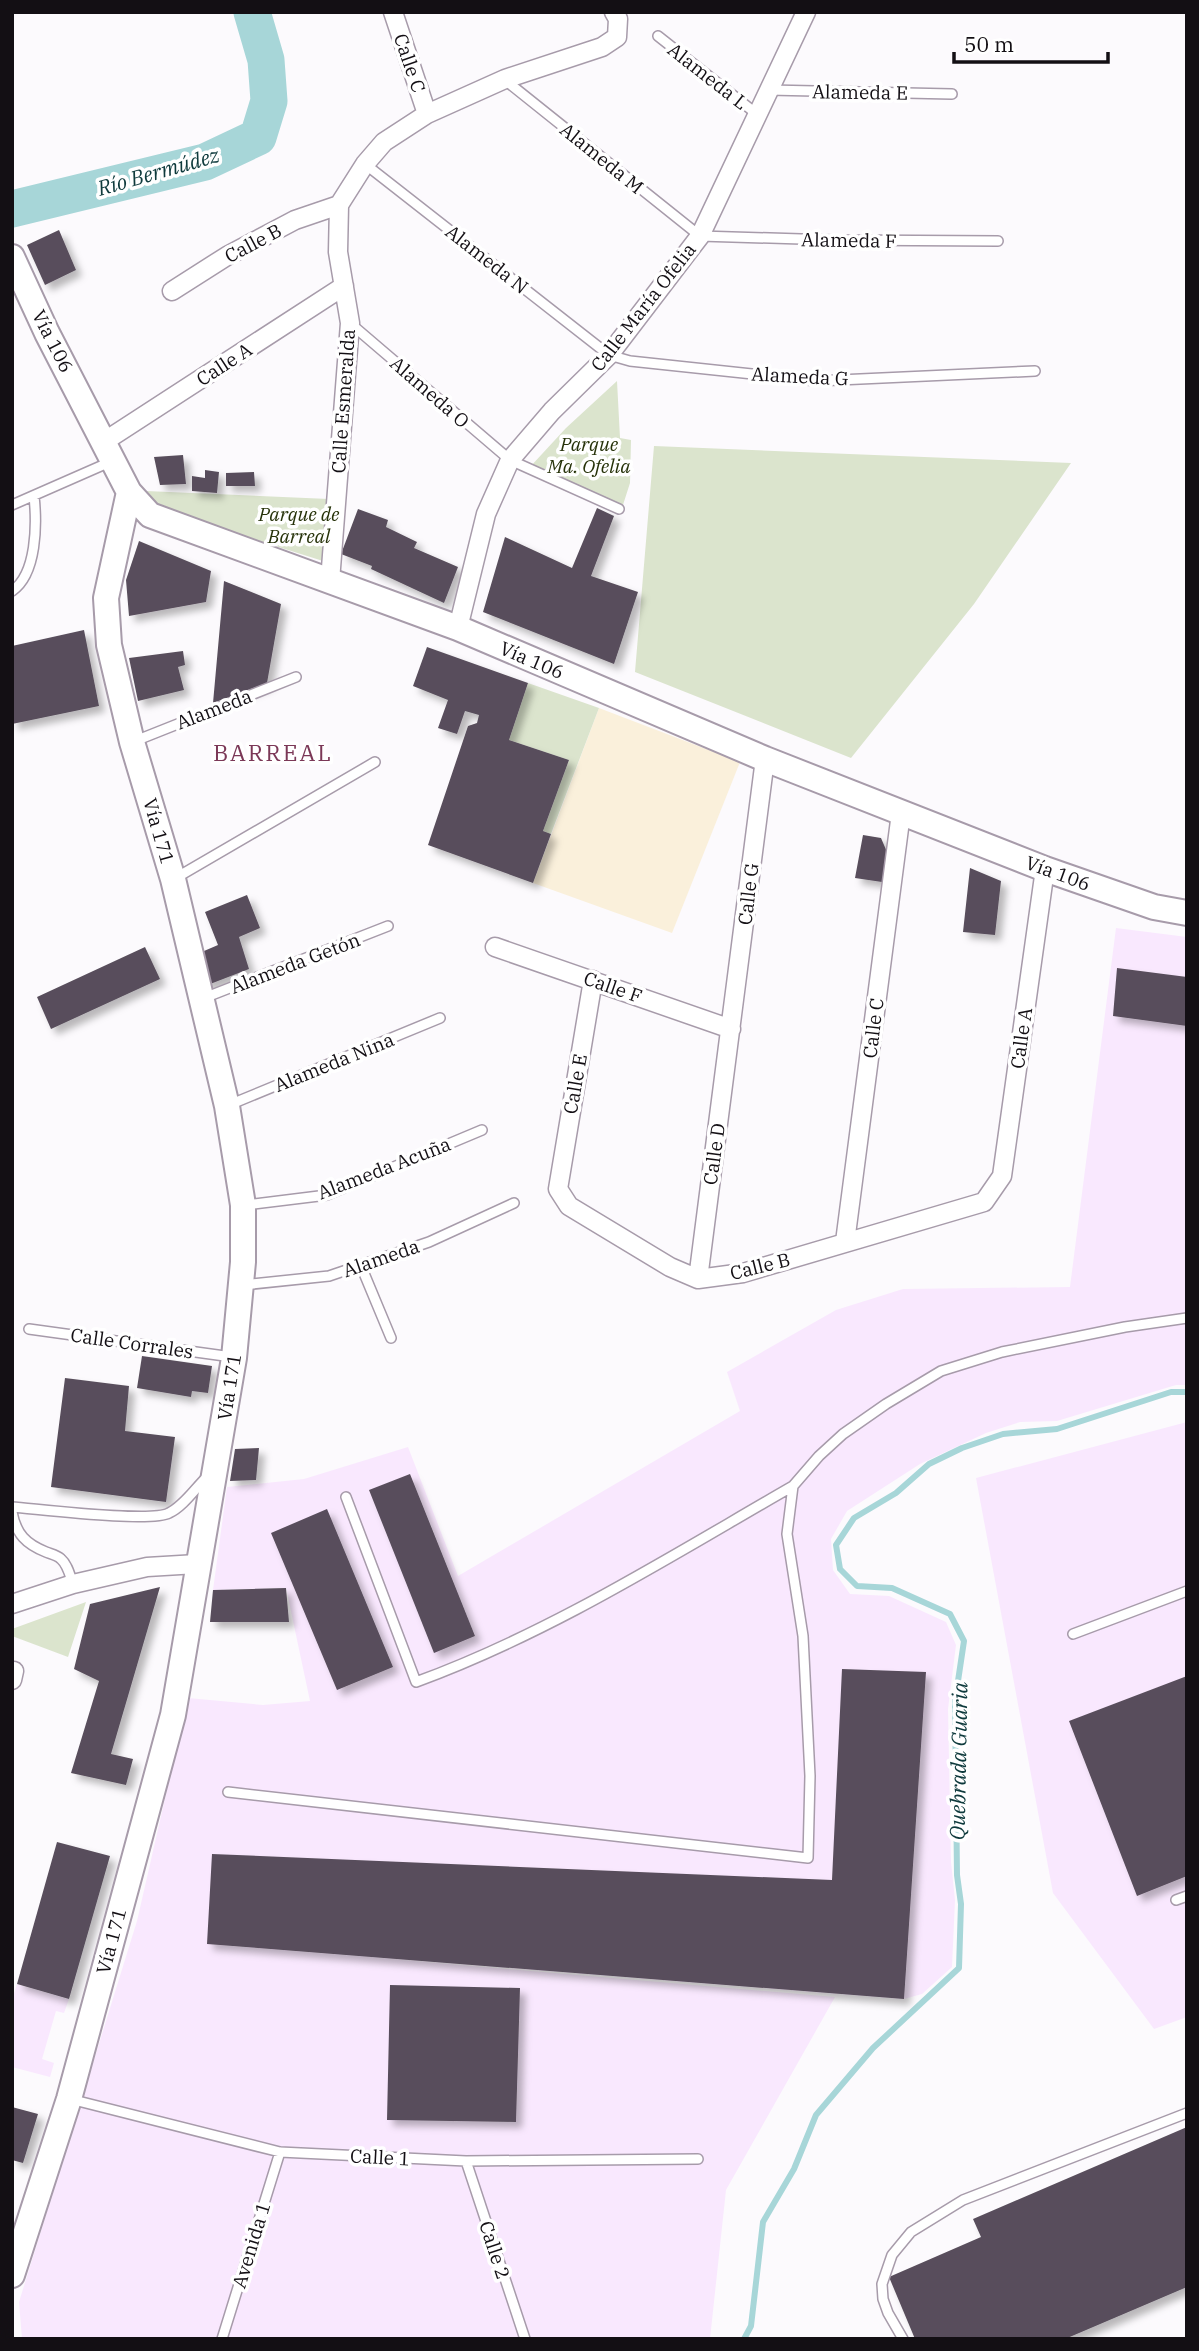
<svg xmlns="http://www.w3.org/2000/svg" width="1199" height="2351" viewBox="0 0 1199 2351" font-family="'IBM Plex Serif',serif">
<defs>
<filter id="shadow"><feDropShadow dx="6" dy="6" stdDeviation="3.5" flood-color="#0004"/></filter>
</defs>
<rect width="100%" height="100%" fill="#fcfafd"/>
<path fill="#f9e8fe" d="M1116 928 1187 937V1385H1176L1057 1421 1020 1422 986 1433 920 1464 847 1511 831 1539 833 1570 850 1594 889 1596 946 1622 956 1645 948 1709 951 1862 955 1900 952 1967 922 1994 904 1999 367 1957 835 1997 726 2190 710 2339H22L19 2302 137 1921 188 1698 263 1705 310 1701 286 1588 213 1590 227 1487 304 1479 408 1447 458 1576 740 1411 727 1372 836 1310 903 1289 1070 1287Z
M1187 1422V2017L1154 2029 1053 1893 976 1478Z
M17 1984 69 1999 64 2013 56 2011 42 2059 54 2063 50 2077 12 2067V2000Z"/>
<path fill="#faf0db" d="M599 708 740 762 672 933 533 883Z"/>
<path fill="#dbe4cd" d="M617 381 620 438 631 440 630 483 622 508 530 467 566 428Z
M654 446 1071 463 974 604 851 758 635 672Z
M146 491 329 499 323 561 155 508Z
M528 683 599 708 551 834 543 831 569 760 509 740Z
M86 1602 68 1657 12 1636V1629Z"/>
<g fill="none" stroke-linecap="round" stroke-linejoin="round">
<path stroke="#a7d6d8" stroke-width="6" d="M744 2339 751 2326 763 2222 794 2169 816 2115 873 2048 959 1968 961 1904 957 1875 955 1701 964 1641 950 1614 892 1588 857 1586 840 1569 836 1545 854 1518 896 1493 929 1464 962 1448 1003 1434 1057 1429 1171 1392H1187"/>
<path stroke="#a7d6d8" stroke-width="37" d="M12 209 205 162 258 137 269 101 266 60 252 12"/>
</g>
<path fill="#584e5b" filter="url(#shadow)" d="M59 230 76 270 45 285 27 245Z
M183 455 186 484 160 485 154 457Z
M205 470 219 472 217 493 192 491V476L205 478Z
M254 472 255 486H226V473Z
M597 508 614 516 591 576 638 592 614 664 483 612 505 537 572 568Z
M358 509 388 520 386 527 417 542 414 548 458 567 444 603 371 569 372 566 341 554Z
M139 541 211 571 206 602 129 616 126 580Z
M224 581 281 604 267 683 213 703Z
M84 630 99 706 12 724V646Z
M427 647 528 683 509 740 569 760 543 831 551 834 533 883 428 845 468 726 477 723 479 715 465 711 457 734 438 728 448 700 413 686Z
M183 651 185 665 178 667 184 690 138 701 129 658Z
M863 835 881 838 887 852 882 882 855 878Z
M970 868 1001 881 995 935 963 932Z
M247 895 260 928 239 937 249 969 205 986 197 954 218 945 205 912Z
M145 947 160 979 51 1029 37 997Z
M1117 968 1187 977V1026L1113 1016Z
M142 1356 212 1366 208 1393 192 1391 191 1397 137 1388Z
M65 1378 129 1386 125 1431 175 1437 166 1502 51 1487Z
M259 1448 256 1480 230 1481 235 1449Z
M410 1474 475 1636 434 1653 369 1490Z
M327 1509 393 1667 337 1690 271 1533Z
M160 1587 111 1754 133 1759 126 1785 71 1773 99 1681 74 1669 90 1604Z
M286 1588 289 1622H210L213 1590Z
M842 1669 926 1672 904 1999 207 1944 212 1854 832 1880Z
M1187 1676V1876L1137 1896 1069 1721Z
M57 1842 110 1856 69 1999 17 1984Z
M390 1985 520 1988 516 2122 387 2120Z
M12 2107 38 2114 23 2163 12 2160Z
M1187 2127V2287L1065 2339H915L889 2277 981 2237 973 2219Z"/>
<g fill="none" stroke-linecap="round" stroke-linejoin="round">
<g stroke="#a79baa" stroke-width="12">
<path id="lane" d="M658 36 758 115
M505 80 700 236 833 240 998 241
M769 90 952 94
M365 164 609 355 630 361 817 381 1035 371
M351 324 510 460 619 509
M12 505 110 462
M12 591C37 574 37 524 34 496
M135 741 296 677
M174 879 375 762
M204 998 388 926
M229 1105 440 1018
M246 1205 327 1195 482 1130
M361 1266 391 1338
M243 1285 329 1276 429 1242 514 1203
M29 1329 232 1357
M346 1497 416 1682C550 1633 671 1556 793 1486
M12 1507C39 1509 151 1523 169 1513 184 1506 196 1487 208 1476
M12 1512C16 1534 26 1544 46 1552 51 1554 57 1555 61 1559 68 1565 70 1576 73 1584
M1073 1634 1187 1591
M228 1792 808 1858 810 1776 803 1636 787 1534 793 1486 819 1456 843 1434 886 1404 941 1371 1002 1352 1125 1327 1187 1318
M1176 1900 1187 1896
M70 2099 280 2152 466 2161 698 2159
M466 2161 525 2339
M222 2339 280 2152
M903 2339 888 2313 883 2299 882 2284 892 2255 911 2232 963 2200 1187 2113"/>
</g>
<g stroke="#a79baa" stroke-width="21">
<path id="street" d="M393 12 427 114
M172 291 227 256 295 220 339 205
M105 441 344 286
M330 581 350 323 338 252 339 205 365 164 384 142 427 114 505 79 602 47 617 37 618 19 614 12
M458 628 486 514 510 460 552 411 609 355 700 236 806 12
M495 947 731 1029
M593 980 558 1189 569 1206 670 1267 698 1279 743 1273 984 1202 1002 1176 1045 869
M845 1242 901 813
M698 1279 765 759
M12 1604 73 1584 147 1567 197 1564
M12 1680 14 1671"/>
</g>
<g stroke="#a79baa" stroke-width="28">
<path id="secondary" d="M12 257 47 333 129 492 150 515 458 628 765 759 1045 869 1154 907 1187 913
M12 2275 69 2099 173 1715 234 1358 243 1262V1205L227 1106 173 879 132 742 109 645 106 598 129 492"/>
</g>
<use href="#lane" stroke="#fff" stroke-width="9"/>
<use href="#street" stroke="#fff" stroke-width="18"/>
<use href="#secondary" stroke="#fff" stroke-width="24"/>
</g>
<g text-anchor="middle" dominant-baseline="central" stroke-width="7" stroke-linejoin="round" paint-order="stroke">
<g font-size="19" fill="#130f14" stroke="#fff">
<text transform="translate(410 63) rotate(71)">Calle C</text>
<text transform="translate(708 76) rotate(38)">Alameda L</text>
<text transform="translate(860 92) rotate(1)">Alameda E</text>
<text transform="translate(602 158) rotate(39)">Alameda M</text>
<text transform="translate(849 240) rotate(1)">Alameda F</text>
<text transform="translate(253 243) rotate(-28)">Calle B</text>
<text transform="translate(487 259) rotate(38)">Alameda N</text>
<text transform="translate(643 307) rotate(-52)">Calle María Ofelia</text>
<text transform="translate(53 341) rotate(63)">Vía 106</text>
<text transform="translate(224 364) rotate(-33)">Calle A</text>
<text transform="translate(800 376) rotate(3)">Alameda G</text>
<text transform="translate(430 392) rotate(41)">Alameda O</text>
<text transform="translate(343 401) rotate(-86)">Calle Esmeralda</text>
<text transform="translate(532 660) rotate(23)">Vía 106</text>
<text transform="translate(214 709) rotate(-21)">Alameda</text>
<text transform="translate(159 831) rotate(74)">Vía 171</text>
<text transform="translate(1058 873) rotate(20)">Vía 106</text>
<text transform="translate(748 894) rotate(-83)">Calle G</text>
<text transform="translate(295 963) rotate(-21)">Alameda Getón</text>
<text transform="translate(613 987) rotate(19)">Calle F</text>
<text transform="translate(873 1028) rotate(-83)">Calle C</text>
<text transform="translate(1021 1038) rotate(-82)">Calle A</text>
<text transform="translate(334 1062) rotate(-22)">Alameda Nina</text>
<text transform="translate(575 1084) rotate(-80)">Calle E</text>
<text transform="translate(714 1154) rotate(-82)">Calle D</text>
<text transform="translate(384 1168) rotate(-21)">Alameda Acuña</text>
<text transform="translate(381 1258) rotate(-19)">Alameda</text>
<text transform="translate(760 1266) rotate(-14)">Calle B</text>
<text transform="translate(132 1343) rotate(8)">Calle Corrales</text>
<text transform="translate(229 1387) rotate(-81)">Vía 171</text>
<text transform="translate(111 1941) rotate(-75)">Vía 171</text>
<text transform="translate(380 2157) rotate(3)">Calle 1</text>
<text transform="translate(251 2245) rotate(-73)">Avenida 1</text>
<text transform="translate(495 2250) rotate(72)">Calle 2</text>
</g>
<g font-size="19" font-style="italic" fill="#263209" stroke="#fff">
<text x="589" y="444">Parque<tspan x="589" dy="22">Ma. Ofelia</tspan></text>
<text x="299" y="514">Parque de<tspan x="299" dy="22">Barreal</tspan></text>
</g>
<g font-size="21" font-style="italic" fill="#0e3a3c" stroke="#fff">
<text transform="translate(158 171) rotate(-16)">Río Bermúdez</text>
<text transform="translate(958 1761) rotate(-89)">Quebrada Guaria</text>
</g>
<g font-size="23" letter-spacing="2" fill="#7b3857" stroke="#fff">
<text x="273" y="752">BARREAL</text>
</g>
</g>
<rect width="1199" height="2351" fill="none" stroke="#130f14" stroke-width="28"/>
<path d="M954 52v10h154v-10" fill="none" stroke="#130f14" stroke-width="3.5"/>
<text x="964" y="52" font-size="21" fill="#130f14" stroke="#ffffff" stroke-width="5" paint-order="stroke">50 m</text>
</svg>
